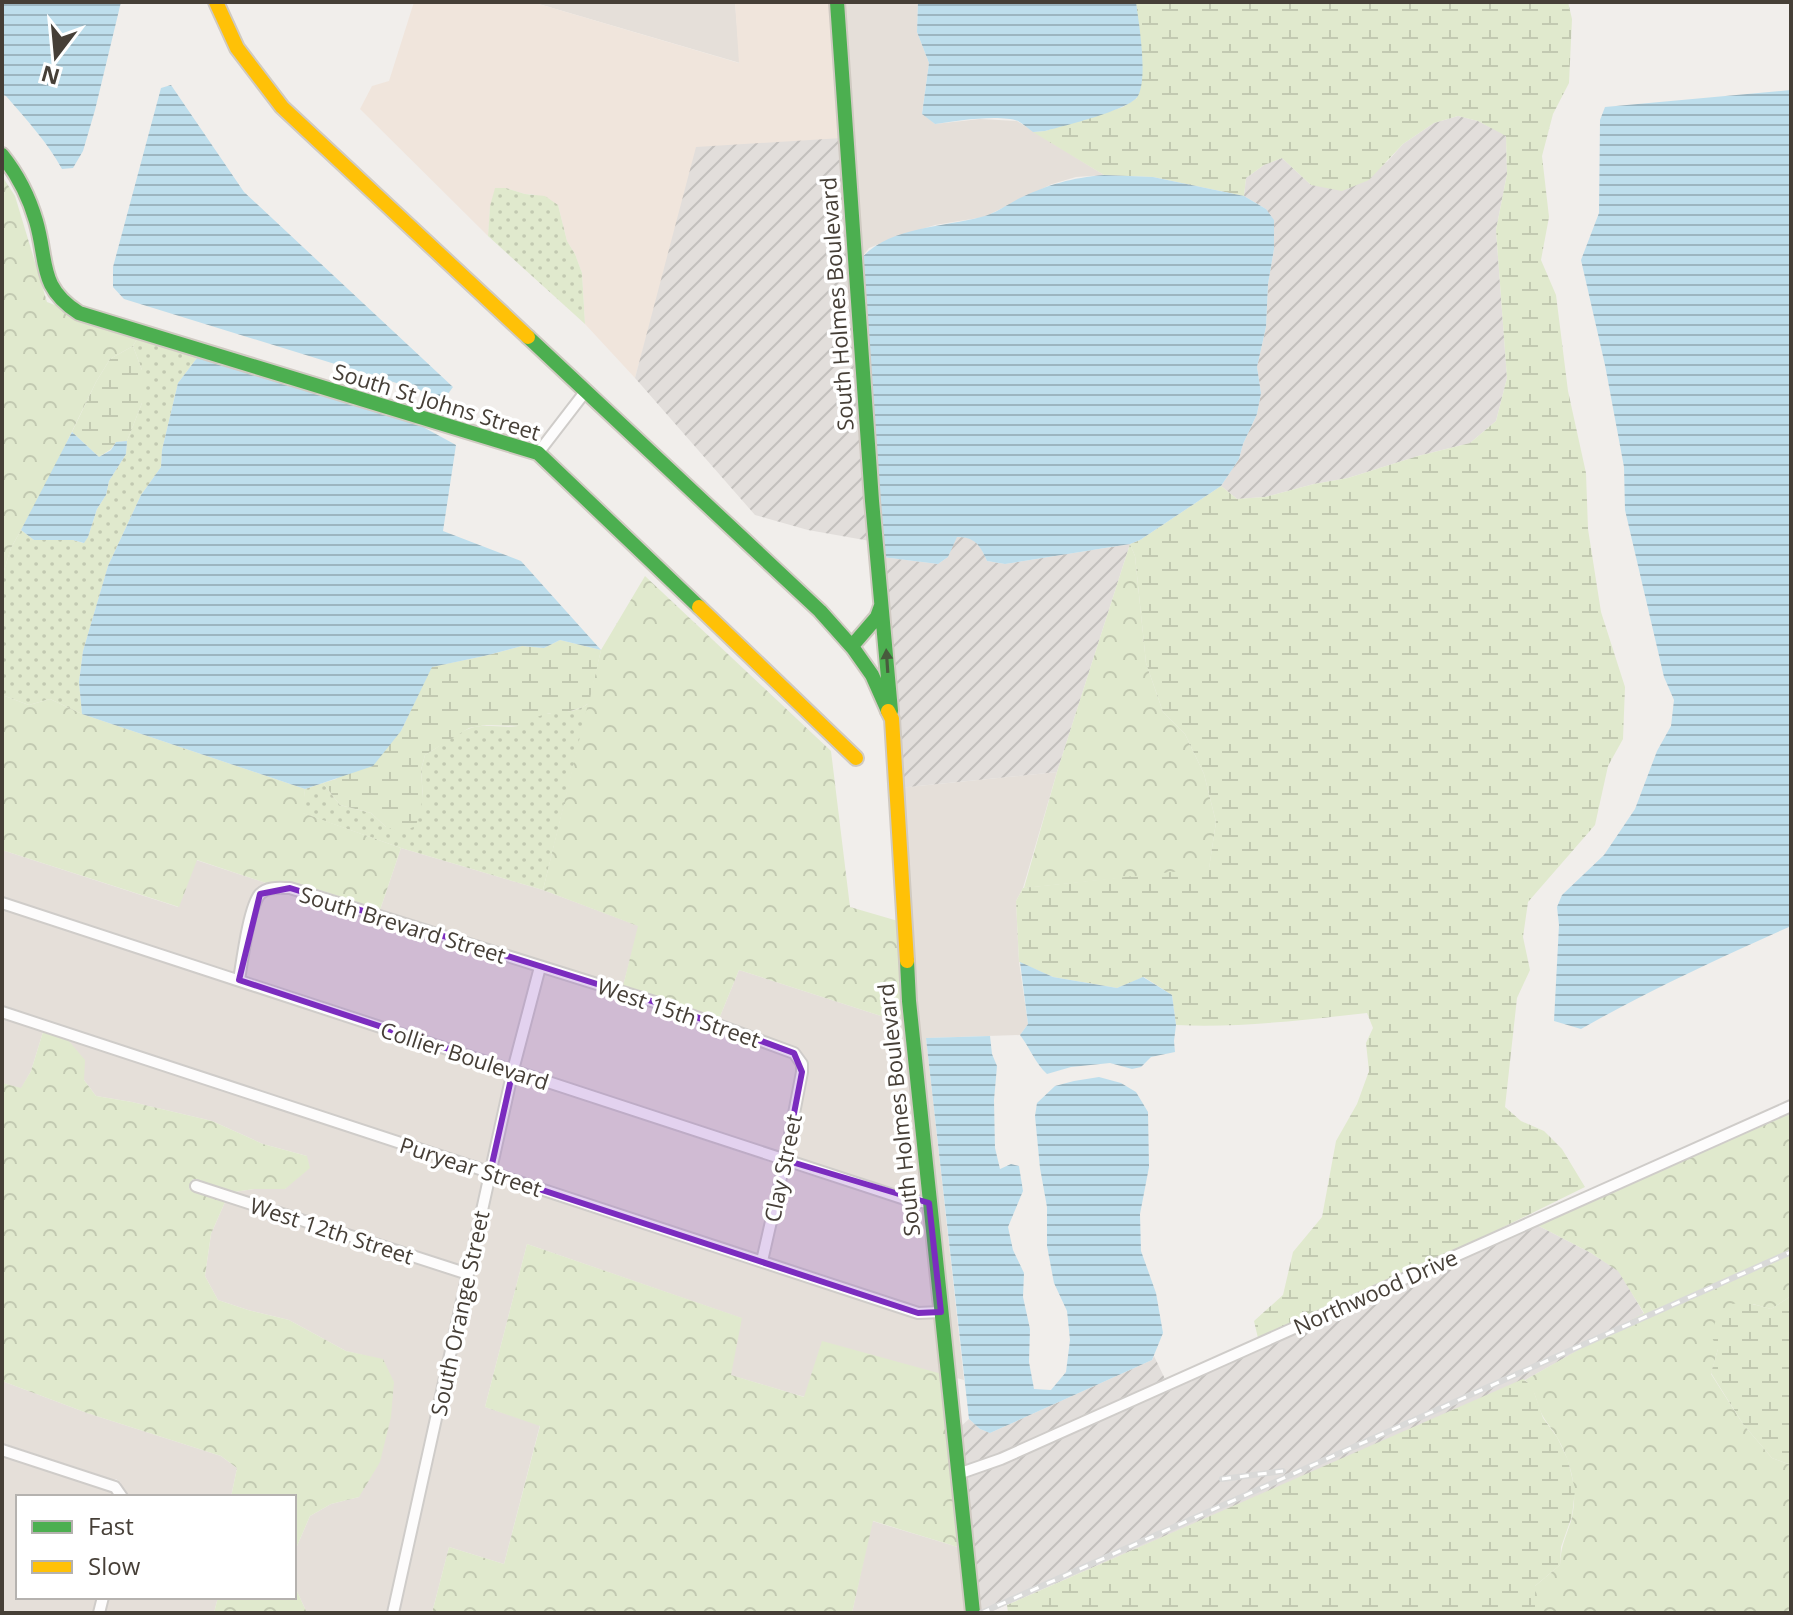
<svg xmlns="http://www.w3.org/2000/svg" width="1793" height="1615" viewBox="0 0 1793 1615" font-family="'Open Sans',sans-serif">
<defs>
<pattern id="industrial-furrows" width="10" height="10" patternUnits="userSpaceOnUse" patternTransform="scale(2)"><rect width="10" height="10" fill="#e2dedb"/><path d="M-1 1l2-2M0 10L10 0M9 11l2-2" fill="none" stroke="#c3c0bd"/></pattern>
<pattern id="grass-dots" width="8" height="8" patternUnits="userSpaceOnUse" patternTransform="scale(2)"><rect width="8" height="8" fill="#e0e9cd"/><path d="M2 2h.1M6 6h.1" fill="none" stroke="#c2c9b1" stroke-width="1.8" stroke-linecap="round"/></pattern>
<pattern id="forest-crowns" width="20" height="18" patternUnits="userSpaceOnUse" patternTransform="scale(2)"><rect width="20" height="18" fill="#e0e9cd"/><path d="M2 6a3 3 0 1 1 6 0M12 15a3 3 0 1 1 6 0" fill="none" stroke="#c2c9b1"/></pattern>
<pattern id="wetland-marsh" width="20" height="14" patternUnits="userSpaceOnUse" patternTransform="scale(2)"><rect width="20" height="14" fill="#e0e9cd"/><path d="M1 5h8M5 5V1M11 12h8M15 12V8" fill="none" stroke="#c2c9b1"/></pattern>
<pattern id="water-rules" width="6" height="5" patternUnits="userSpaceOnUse" patternTransform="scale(2)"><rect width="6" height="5" fill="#bedeec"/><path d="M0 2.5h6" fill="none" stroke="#9cb5c0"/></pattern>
</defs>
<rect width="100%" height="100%" fill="#f1eeeb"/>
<path fill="#e5dfd9" d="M532 2H735L740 63Z
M842 2H918L917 32 929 63 922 113 935 124 980 119 1017 121 1104 175 1076 177 1052 184 984 217 935 225 899 236 869 248 860 260Z
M1057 772 1023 888 1016 901 1019 962 1028 1024 1020 1035 926 1038 964 1380 953 1377 934 1197 898 788Z
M401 848 543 890 639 926 623 986 380 910Z
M2 850 178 907 196 860 269 884 255 892 246 913 235 973 2 897Z
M274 893 289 894 534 971 510 1063 245 976 256 915 263 899Z
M2 909 507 1074 487 1165 2 1006Z
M739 970 881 1016 905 1017 923 1197 909 1195 791 1156 807 1073V1064L803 1054 797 1048 719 1019Z
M543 974 620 997 791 1058 797 1066V1071L781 1153 519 1066Z
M2 1018 43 1032 31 1071 21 1089 2 1083Z
M68 1040 484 1177 464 1267 234 1192 254 1189H285L307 1156 263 1144 212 1121 132 1102 96 1096 84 1080Z
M517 1078 779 1165 759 1254 497 1169Z
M789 1168 906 1206 924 1209 935 1307H919L768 1257Z
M494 1180 916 1318 936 1319 942 1374 810 1381 805 1397 730 1375 741 1318 527 1244 485 1407 540 1425 504 1564 449 1547 432 1613H399Z
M225 1202 462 1278 388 1613H307L294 1585V1553L310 1516 331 1504 359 1497 383 1360 346 1351 289 1320 248 1310 218 1300 205 1276 211 1234Z
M2 1381 87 1413 221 1456 237 1468 231 1497H127L121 1485V1483L116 1479 114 1480 2 1443Z
M2 1456 112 1492 115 1497H18V1597H98L94 1613H2Z
M872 1521 961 1548 968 1613H852Z
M108 1597H218L214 1613H104Z"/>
<path fill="#f0e5dc" d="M414 2H532L739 63 735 2H832L842 138 661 284 635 378 585 324 582 273 575 254 567 241 558 205 532 194H525L506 188 490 206 488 236 360 109 372 86 389 81Z"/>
<path fill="url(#industrial-furrows)" d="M1458 116 1478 121 1506 135 1507 174 1496 230 1507 378 1496 421 1470 443 1418 456 1348 478 1314 484 1265 497 1237 499 1221 486 1239 459 1243 444 1257 414 1261 393 1257 367 1266 327 1268 284 1274 249 1266 209 1244 196 1246 178 1264 165 1282 158 1311 185 1387 162 1403 144 1434 123Z
M842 138 870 541 808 530 755 515 635 378 696 147Z
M956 537H965L975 540 980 546 987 561 1005 564 1130 544 1057 772 898 788 882 557 938 564 948 557Z
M1537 1225 1591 1253 1619 1271 1644 1314 1525 1380 988 1613H978L963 1478 1003 1464Z
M1154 1356 1165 1379 1000 1454 962 1466 958 1429 969 1419 980 1429 990 1433 1152 1360Z"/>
<path fill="url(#grass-dots)" d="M495 188H506L525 194 545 196 558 205 567 241 575 254 582 273 585 324 488 236 490 206Z
M138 337 197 358 178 383 162 450 161 467 141 495 108 566 83 651 79 682 82 714 50 699 29 705 2 695V577L11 548 21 530 34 540H73L83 543 88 537 97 509 106 495 109 481 126 454 127 441 142 403V370L133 346Z
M589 703 543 890 401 848 302 813 305 789 323 783 340 805 371 813 386 827 423 798 421 770 425 755C439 747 453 735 468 729 484 722 502 729 518 726 525 725 529 720 535 717 553 709 570 717 589 703Z"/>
<path fill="url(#forest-crowns)" d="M2 176 15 196 47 302 138 337 133 346 110 359 96 382 45 487 11 548 2 577Z
M1130 544 1135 556 1146 663 1163 712 1185 734 1204 774 1216 822 1209 869 1024 888 1057 772Z
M645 576 831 751 850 907 898 921 905 1017 881 1016 739 970 719 1019 623 986 638 926 543 890 601 650Z
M2 695 29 705 50 699 82 714 305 789 303 813 401 848 380 910C354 902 292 877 269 884L197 860 179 907 2 850Z
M43 1032 68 1040 85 1060 84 1080 96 1096 132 1102 212 1121 263 1144 307 1156 310 1168 285 1189H254L234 1192 193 1179 189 1189 225 1202 211 1234 205 1276 218 1300 248 1310 289 1320 346 1351 383 1359 394 1382 391 1417 380 1462 359 1497 331 1504 310 1516 294 1553V1497H231L237 1468 221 1456 87 1413 2 1381V1083L21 1088 31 1071Z
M1791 1112V1296L1771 1309 1753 1304 1718 1349 1711 1374 1743 1424 1772 1458 1791 1465V1613H1535V1586L1560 1565C1561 1543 1567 1536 1572 1517 1578 1490 1571 1462 1558 1439 1554 1431 1548 1425 1544 1418 1536 1405 1537 1390 1525 1380L1644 1313 1618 1271 1591 1253 1537 1225Z
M527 1244 742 1318 731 1375 804 1397 822 1341 942 1374 961 1548 873 1521 852 1613H432L449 1547 504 1564 540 1426 485 1407Z
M294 1585 307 1613H214L218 1597H294Z"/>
<path fill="url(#wetland-marsh)" d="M1136 2H1568L1572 19 1569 83 1553 114 1542 156 1549 217 1541 260 1556 295 1568 391 1586 473 1588 529 1601 612 1625 687 1623 739 1608 766 1595 825 1528 902 1523 937 1530 970 1517 998 1505 1107 1521 1121 1544 1131 1562 1149 1585 1187 1481 1238 1258 1338 1254 1321 1283 1295 1293 1252 1322 1217 1336 1141 1357 1104 1369 1071 1366 1043 1373 1028 1367 1013C1303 1020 1240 1028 1176 1025L1172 995 1144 977 1117 988 1053 977 1019 962 1016 901 1023 888 1209 868 1216 822 1204 774 1185 734 1163 712 1146 663 1135 556 1130 544 1140 540 1221 486 1237 499 1265 497 1314 484 1348 478 1418 456 1470 443 1496 421 1507 378 1496 230 1507 174 1506 136 1478 121 1458 116 1434 123 1403 144 1369 180 1342 191 1311 185 1282 158 1264 165 1246 178 1244 196 1153 177 1104 175 1033 132 1045 131 1123 107 1137 98Z
M133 346 142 370V403L127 441 116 442 111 449 99 457 72 432 96 382 110 359Z
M560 640 601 650 589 703 583 707 561 714 550 713 536 717 522 726 486 725 469 728 425 755 421 770 423 798 416 826 401 832 386 827 371 813 340 805 323 783 336 779 401 731 431 667 484 656 522 646 544 648Z
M1791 1296V1465L1772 1458 1743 1424 1711 1373 1718 1349 1711 1336C1713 1329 1716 1317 1721 1311 1734 1297 1755 1305 1771 1309Z
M1523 1379 1532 1386 1543 1418 1557 1437 1568 1460 1575 1490 1572 1516 1561 1547 1560 1565 1535 1586V1613H1008L1007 1605Z"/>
<path fill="url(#water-rules)" d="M2 2H121L95 110 83 151 73 168 62 169C47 142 27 120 6 96L2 95Z
M918 2H1136C1139 24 1148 77 1138 96 1130 110 1063 126 1045 131L1033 132C1029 129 1023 124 1018 121 999 114 955 121 935 124L922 114 929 63 917 32Z
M171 85 244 192 453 387 445 398 124 299 113 287V267L161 88Z
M1791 90V926C1720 958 1649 990 1581 1029L1554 1021 1559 925 1557 907 1562 895 1604 855 1635 809 1657 751 1671 726 1674 700 1664 677 1625 510 1624 467 1605 365 1581 260 1599 213 1600 120 1605 107Z
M1104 175 1153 177 1244 196 1266 209 1274 220V249L1268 284 1266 327 1257 367 1261 393 1257 414 1243 444 1239 459 1221 486 1140 540 1130 544 1005 564 987 561C980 545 975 537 957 537L948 557 938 564 882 557 860 260C886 227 944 227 981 217 995 214 1008 204 1020 198 1050 184 1071 178 1104 175Z
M197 358 414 422 456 445 443 531 521 561 601 650 560 640 544 648 522 646 484 656 432 667 401 731 373 766 305 789 82 714 79 682 83 651 108 566 141 495 161 467 162 450 178 383Z
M72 432 99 457 111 450 116 442 127 441 126 454 109 481 106 495 97 509 88 537 84 543 73 540H34L21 530Z
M1020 962 1053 977 1117 988 1143 977 1172 995 1176 1025 1174 1041 1175 1052 1151 1057 1141 1067 1132 1069 1110 1063 1071 1067 1047 1074C1035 1063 1030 1048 1020 1035L1028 1024Z
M990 1036 992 1054 997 1066 994 1100 995 1148 1000 1169 1011 1164 1019 1166 1023 1191 1008 1227 1013 1250 1024 1273 1023 1297 1030 1329 1029 1362 1034 1389 1051 1390 1066 1372 1070 1340 1067 1311 1054 1283 1047 1246V1207L1040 1168 1035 1116 1037 1103 1055 1086 1074 1081 1099 1077 1121 1083 1136 1092 1148 1112 1149 1167 1140 1214 1141 1251 1156 1293 1163 1333 1152 1360 990 1433 980 1429 969 1419 926 1038Z"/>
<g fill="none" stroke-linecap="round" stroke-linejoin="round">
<g stroke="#cfccc9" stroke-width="14">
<path id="street" d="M538 453 585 392
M2 903 908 1200 929 1203
M239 980C242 962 249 906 260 894 268 886 280 888 290 888L661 1004 794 1053 802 1064V1072L785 1160 762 1261
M2 1012 918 1313 941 1312
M196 1186 468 1274
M2 1450 115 1487 122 1497
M958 1474 1001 1459 1791 1106
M99 1613 103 1597
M393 1613 513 1070 540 967"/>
</g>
<g stroke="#d0cac2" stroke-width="18">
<path id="fast" d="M837 2 872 501 891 711
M2 155C18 175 29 197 36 221 48 262 38 287 79 313L538 453 699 607
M528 337 820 611 853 648 872 675 888 711
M852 646 877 617 881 606
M907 961 909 1001 973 1613"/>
</g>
<g stroke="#d0cac2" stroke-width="18">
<path id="slow" d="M216 2 237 48 282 107 528 337
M699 607 856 758
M888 711 892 719 907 961"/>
</g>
<use href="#street" stroke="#fdfcfc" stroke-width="10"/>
<use href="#fast" stroke="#4caf50" stroke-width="14"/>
<use href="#slow" stroke="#ffc107" stroke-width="14"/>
<g stroke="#d9d9d8" stroke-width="6">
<path id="rail" d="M1222 1479 1283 1471
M981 1613 1791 1252"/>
</g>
<use href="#rail" stroke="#fff" stroke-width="3" stroke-dasharray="9" stroke-linecap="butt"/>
</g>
<defs><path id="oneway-solid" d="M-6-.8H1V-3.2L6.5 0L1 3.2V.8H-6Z" transform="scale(2)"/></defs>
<use fill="#485b3d" href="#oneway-solid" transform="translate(887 661) rotate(-94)"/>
<path fill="#7b2cbf" fill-opacity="0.2" stroke="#7b2cbf" stroke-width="6" stroke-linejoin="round" d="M290 888 661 1004 794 1053 802 1072 785 1160 929 1203 941 1312 918 1313 490 1173 513 1070 239 980 260 894Z"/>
<g text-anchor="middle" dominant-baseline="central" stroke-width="7" stroke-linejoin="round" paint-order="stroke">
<g font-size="22" fill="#463f37" stroke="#fff">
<text transform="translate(836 304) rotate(-94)">South Holmes Boulevard</text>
<text transform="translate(437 401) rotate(17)">South St Johns Street</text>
<text transform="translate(403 924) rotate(17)">South Brevard Street</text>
<text transform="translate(679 1012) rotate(19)">West 15th Street</text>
<text transform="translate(465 1055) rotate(18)">Collier Boulevard</text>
<text transform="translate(898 1110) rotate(-96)">South Holmes Boulevard</text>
<text transform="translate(471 1166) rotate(18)">Puryear Street</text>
<text transform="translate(782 1168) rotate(-78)">Clay Street</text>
<text transform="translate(332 1230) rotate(18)">West 12th Street</text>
<text transform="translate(1375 1291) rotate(-24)">Northwood Drive</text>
<text transform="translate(459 1313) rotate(-78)">South Orange Street</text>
</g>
</g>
<rect width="1793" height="1615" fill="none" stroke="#463f37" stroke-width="8"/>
<rect x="16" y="1495" width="280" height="104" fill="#ffffff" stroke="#b5b2af" stroke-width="2"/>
<rect x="32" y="1521" width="40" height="12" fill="#4caf50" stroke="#b5b2af" stroke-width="2"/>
<text x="88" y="1535" font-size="24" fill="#463f37">Fast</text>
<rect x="32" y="1561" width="40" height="12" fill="#ffc107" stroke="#b5b2af" stroke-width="2"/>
<text x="88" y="1575" font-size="24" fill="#463f37">Slow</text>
<g transform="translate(56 56) rotate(196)" stroke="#ffffff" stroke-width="6" paint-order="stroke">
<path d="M0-6L14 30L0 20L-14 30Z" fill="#463f37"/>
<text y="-12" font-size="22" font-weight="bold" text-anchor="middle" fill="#463f37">N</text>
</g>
</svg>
